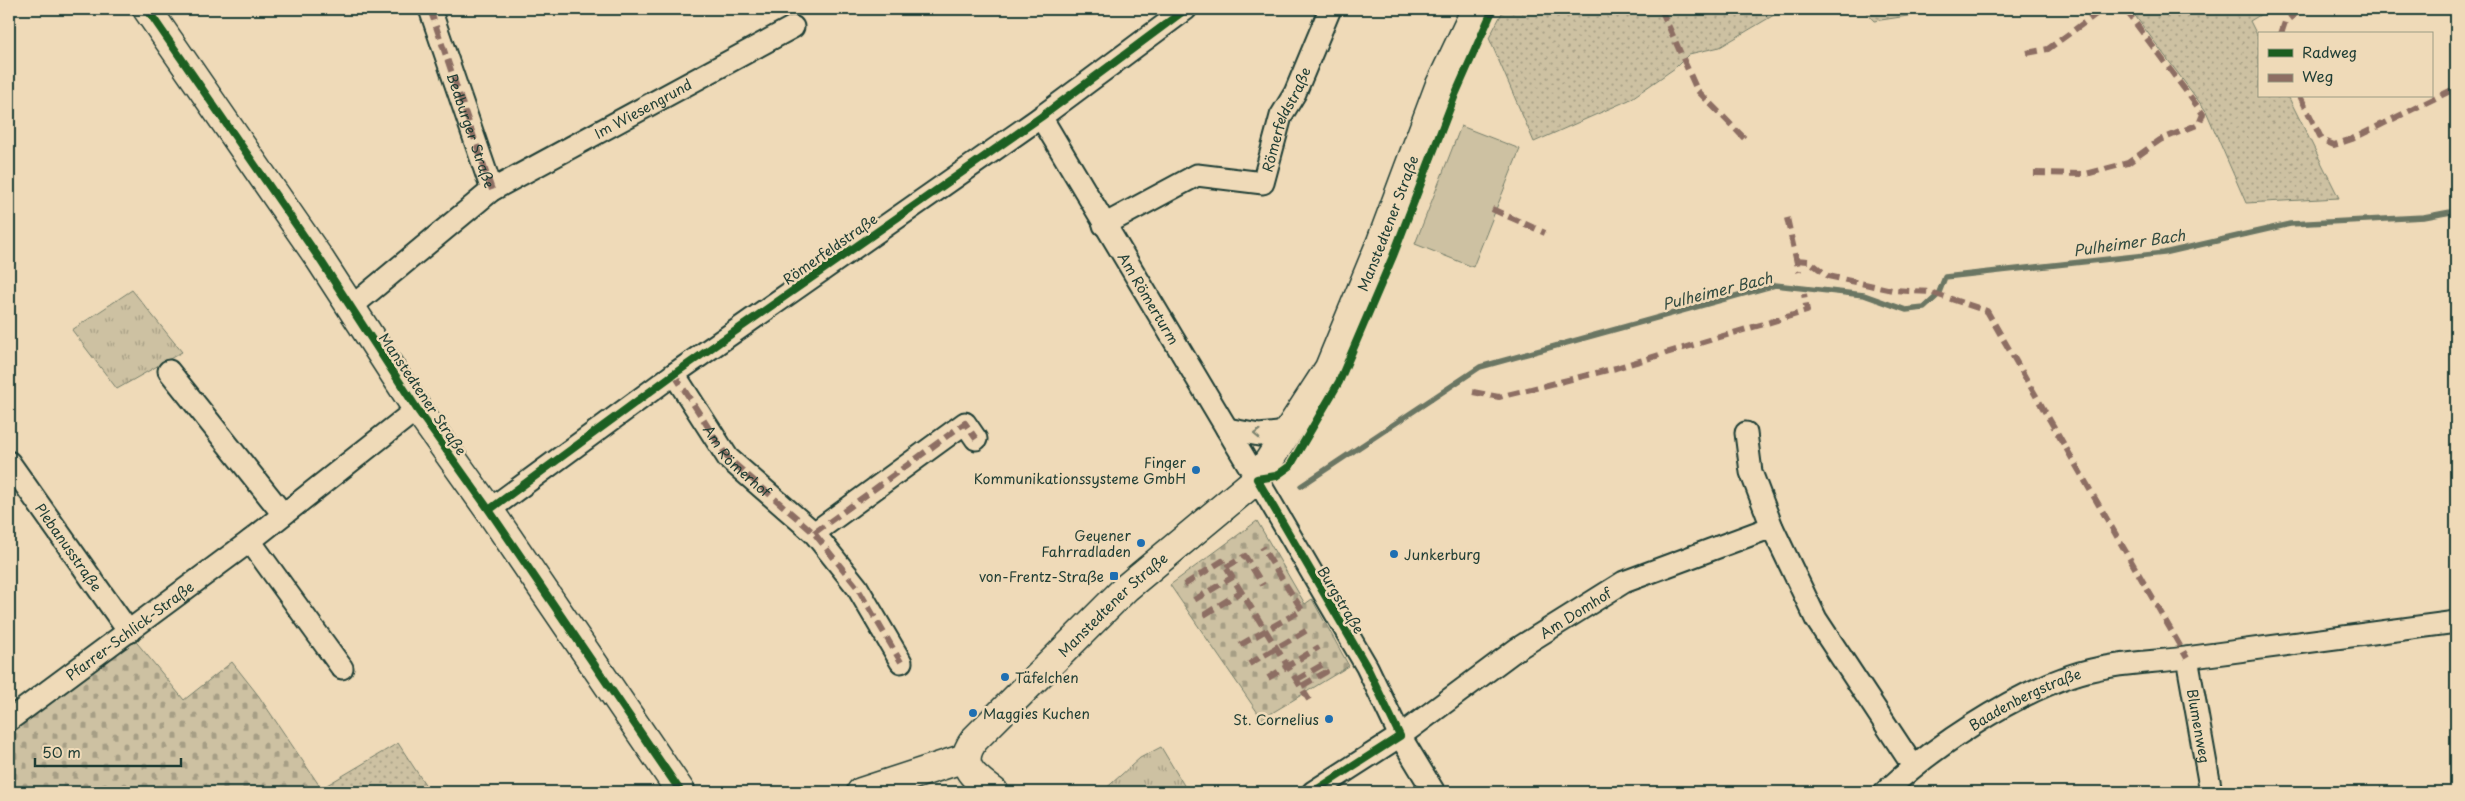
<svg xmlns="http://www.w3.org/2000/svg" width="2465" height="801" viewBox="0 0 2465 801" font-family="'Playpen Sans',sans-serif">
<defs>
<pattern id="grass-dots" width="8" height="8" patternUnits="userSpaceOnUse" patternTransform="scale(1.25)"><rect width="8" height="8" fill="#cdc1a2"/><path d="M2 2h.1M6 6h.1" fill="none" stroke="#a69e85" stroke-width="1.8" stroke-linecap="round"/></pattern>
<pattern id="cemetery-stones" width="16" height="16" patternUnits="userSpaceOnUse" patternTransform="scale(1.25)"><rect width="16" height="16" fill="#cdc1a2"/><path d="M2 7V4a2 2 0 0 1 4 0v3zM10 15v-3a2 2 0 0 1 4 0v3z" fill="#a69e85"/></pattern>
<pattern id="park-tufts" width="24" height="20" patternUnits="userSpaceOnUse" patternTransform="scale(1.25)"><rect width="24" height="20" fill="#cdc1a2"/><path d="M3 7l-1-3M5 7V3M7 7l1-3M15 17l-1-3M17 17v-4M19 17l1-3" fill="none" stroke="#a69e85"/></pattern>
</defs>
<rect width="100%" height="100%" fill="#efdab8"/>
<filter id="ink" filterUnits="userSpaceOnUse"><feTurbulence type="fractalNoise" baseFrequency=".02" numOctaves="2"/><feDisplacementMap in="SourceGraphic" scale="10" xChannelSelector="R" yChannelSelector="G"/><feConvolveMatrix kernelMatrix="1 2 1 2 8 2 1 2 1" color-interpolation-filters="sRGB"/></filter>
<g filter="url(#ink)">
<path fill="url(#grass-dots)" stroke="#767f6b" d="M1504 9H1784L1720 47 1689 54 1675 68 1629 100 1534 142 1489 38Z
M1863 9H1955L1874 21Z
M2130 9H2270L2250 21 2259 39V96H2288L2339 198 2246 203 2206 111Z
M398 743 430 792H333L327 785Z"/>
<path fill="url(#cemetery-stones)" stroke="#767f6b" d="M1257 521 1305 604 1312 599 1349 666 1262 719 1170 585Z
M133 638 184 700 232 662 258 695 319 785 310 792H9V729Z"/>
<path fill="url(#park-tufts)" stroke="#767f6b" d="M132 290 182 352 117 389 72 330Z
M1161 747 1188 792H1102L1140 758Z"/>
<path fill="#cdc1a2" stroke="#767f6b" d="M1461 126 1520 149 1473 267 1415 244Z"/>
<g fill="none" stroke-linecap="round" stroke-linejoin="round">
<path stroke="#6b7663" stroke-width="5.5" d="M1301 486 1480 367 1775 285 1864 295 1906 310 1924 308 1938 295 1945 277 2164 253 2290 224 2424 217 2456 211"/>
<g stroke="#1f3d34" stroke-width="25">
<g id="street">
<path id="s1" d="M430 9 492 190"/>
<path id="s2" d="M1041 117 1267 496 1367 667 1400 736 1434 792"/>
<path id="s3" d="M1104 225 1197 175 1263 183 1281 116 1295 93 1330 9"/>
<path id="s4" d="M350 308 492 190 793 27"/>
<path d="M169 371 283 514"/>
<path d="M674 374 728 458 814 533 857 587 901 662"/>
<path d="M1227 429 1259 435 1287 432"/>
<path d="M1746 433 1751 472 1772 527 1816 619 1913 766"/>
<path id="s5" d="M9 462 129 632"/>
<path d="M489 510 674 374 1041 117 1186 9"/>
<path d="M814 533 965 423 976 439"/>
<path d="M250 541 342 668"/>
<path id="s6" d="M2187 658 2211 792"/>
<path id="s7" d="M9 720 250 541 417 409"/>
<path id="s8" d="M1313 792 1400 736 1517 649 1624 582 1772 527"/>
<path id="s9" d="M1885 792C1933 747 2007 698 2070 676 2110 662 2152 663 2193 657 2281 645 2369 634 2456 622"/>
</g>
</g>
<g stroke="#1f3d34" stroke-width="31">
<g id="secondary">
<path d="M147 9 319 258 417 409 489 510 681 792"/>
<path d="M861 792 965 758"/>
<path id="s10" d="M994 792C974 777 955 765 975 739L1126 588 1257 479 1329 368 1381 242 1439 87 1476 9"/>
</g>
</g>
<use href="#street" stroke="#efdab8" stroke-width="21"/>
<use href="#secondary" stroke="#efdab8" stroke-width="28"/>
<g stroke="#8d6e63" stroke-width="6" stroke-dasharray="12 6" stroke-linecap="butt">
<path d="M430 9 492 190"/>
<path d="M1661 9 1697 90 1748 142"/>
<path d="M2281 34 2285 22 2301 9"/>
<path d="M2027 53 2048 49 2103 9"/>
<path d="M2300 96 2322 140 2334 145 2352 139 2456 88"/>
<path d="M2034 173 2086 174 2128 163 2160 140 2199 124 2203 114 2125 9"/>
<path d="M1492 209 1545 233"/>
<path d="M1787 218 1799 272"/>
<path d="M1796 260 1809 261 1828 276 1892 290 1930 292 1987 311 2187 658"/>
<path id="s11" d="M674 374 728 458 814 533 857 587 901 662"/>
<path d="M1473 392 1499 397 1616 368 1807 311 1804 294"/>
<path d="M814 533 965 423 976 439"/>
<path d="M1226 567 1245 556 1263 585"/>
<path d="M1184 585 1222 561 1309 700"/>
<path d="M1194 600 1233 577"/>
<path d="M1204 615 1242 591"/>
<path d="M1240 645 1302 610 1262 547"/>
<path d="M1249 664 1309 629"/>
<path d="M1268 678 1319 647"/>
<path d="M1296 680 1322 665 1326 672 1300 687"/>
</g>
<g stroke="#efdab8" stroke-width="11">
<path id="cycleway" d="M147 9 319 258 417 409 489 510 681 792
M1257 479 1276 476 1290 466 1339 382 1393 256 1455 95 1493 9
M1257 479 1367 667 1400 736 1313 792
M489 510 674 374 1041 117 1186 9"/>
</g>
<use href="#cycleway" stroke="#1b5e20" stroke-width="8"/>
</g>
<defs><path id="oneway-chevron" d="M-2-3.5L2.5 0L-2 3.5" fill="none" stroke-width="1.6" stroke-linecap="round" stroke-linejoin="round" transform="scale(1.25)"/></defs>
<use stroke="#7d846f" href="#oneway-chevron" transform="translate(1257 434) rotate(-178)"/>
</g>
<g fill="#1f6fb2" stroke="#efdab8" stroke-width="2">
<circle cx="1196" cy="470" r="5"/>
<circle cx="1141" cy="543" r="5"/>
<circle cx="1394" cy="554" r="5"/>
<rect x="1109" y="571" width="10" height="10" rx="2.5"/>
<circle cx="1005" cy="677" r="5"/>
<circle cx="973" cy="713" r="5"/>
<circle cx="1329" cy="719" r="5"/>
</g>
<g text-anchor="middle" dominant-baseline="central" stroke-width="5" stroke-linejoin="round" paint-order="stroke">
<g font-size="14" fill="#1f3d34" stroke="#efdab8">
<text stroke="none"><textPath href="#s4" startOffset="356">Im Wiesengrund</textPath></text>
<text stroke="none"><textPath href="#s3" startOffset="240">Römerfeldstraße</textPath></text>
<text stroke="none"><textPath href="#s1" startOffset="128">Bedburger Straße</textPath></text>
<text stroke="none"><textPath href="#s10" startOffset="739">Manstedtener Straße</textPath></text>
<text transform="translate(830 249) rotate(-35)">Römerfeldstraße</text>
<text stroke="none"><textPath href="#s2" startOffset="211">Am Römerturm</textPath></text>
<text transform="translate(423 394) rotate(56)">Manstedtener Straße</text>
<text stroke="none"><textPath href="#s11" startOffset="108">Am Römerhof</textPath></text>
<text stroke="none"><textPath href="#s5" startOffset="104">Plebanusstraße</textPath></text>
<text transform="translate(1341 600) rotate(59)">Burgstraße</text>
<text stroke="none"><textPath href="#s10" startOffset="259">Manstedtener Straße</textPath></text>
<text stroke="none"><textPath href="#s8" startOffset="318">Am Domhof</textPath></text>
<text stroke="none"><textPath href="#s7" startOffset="150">Pfarrer-Schlick-Straße</textPath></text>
<text stroke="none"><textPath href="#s9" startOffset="169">Baadenbergstraße</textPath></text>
<text stroke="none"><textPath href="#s6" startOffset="69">Blumenweg</textPath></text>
</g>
<g font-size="14" fill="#1f3d34" stroke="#efdab8" text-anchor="end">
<text x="1186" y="462">Finger<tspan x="1186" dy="16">Kommunikationssysteme GmbH</tspan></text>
<text x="1131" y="535">Geyener<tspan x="1131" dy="16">Fahrradladen</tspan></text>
<text x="1404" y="554" text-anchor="start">Junkerburg</text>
<text x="1104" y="576">von-Frentz-Straße</text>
<text x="1015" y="677" text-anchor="start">Täfelchen</text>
<text x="983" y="713" text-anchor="start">Maggies Kuchen</text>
<text x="1319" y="719">St. Cornelius</text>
</g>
<g font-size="15" font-style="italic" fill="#324b40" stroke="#efdab8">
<text transform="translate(2129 242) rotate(-8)">Pulheimer Bach</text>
<text transform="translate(1717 290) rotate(-14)">Pulheimer Bach</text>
</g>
</g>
<rect width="2465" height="801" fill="none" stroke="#efdab8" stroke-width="30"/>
<rect x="15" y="15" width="2435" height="771" fill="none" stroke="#1f3d34" stroke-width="2" filter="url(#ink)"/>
<rect x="2258" y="32" width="175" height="65" fill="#efdab8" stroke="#9c9b83"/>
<rect x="2268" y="49" width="25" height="8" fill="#1b5e20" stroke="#9c9b83"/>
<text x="2302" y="58" font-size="15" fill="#1f3d34">Radweg</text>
<rect x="2268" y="74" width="25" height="8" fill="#8d6e63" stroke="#9c9b83"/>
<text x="2302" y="82" font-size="15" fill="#1f3d34">Weg</text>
<path d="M35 758v8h146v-8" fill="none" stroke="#1f3d34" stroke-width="2.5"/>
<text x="42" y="758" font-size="15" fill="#1f3d34" stroke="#efdab8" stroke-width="4" paint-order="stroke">50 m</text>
</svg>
